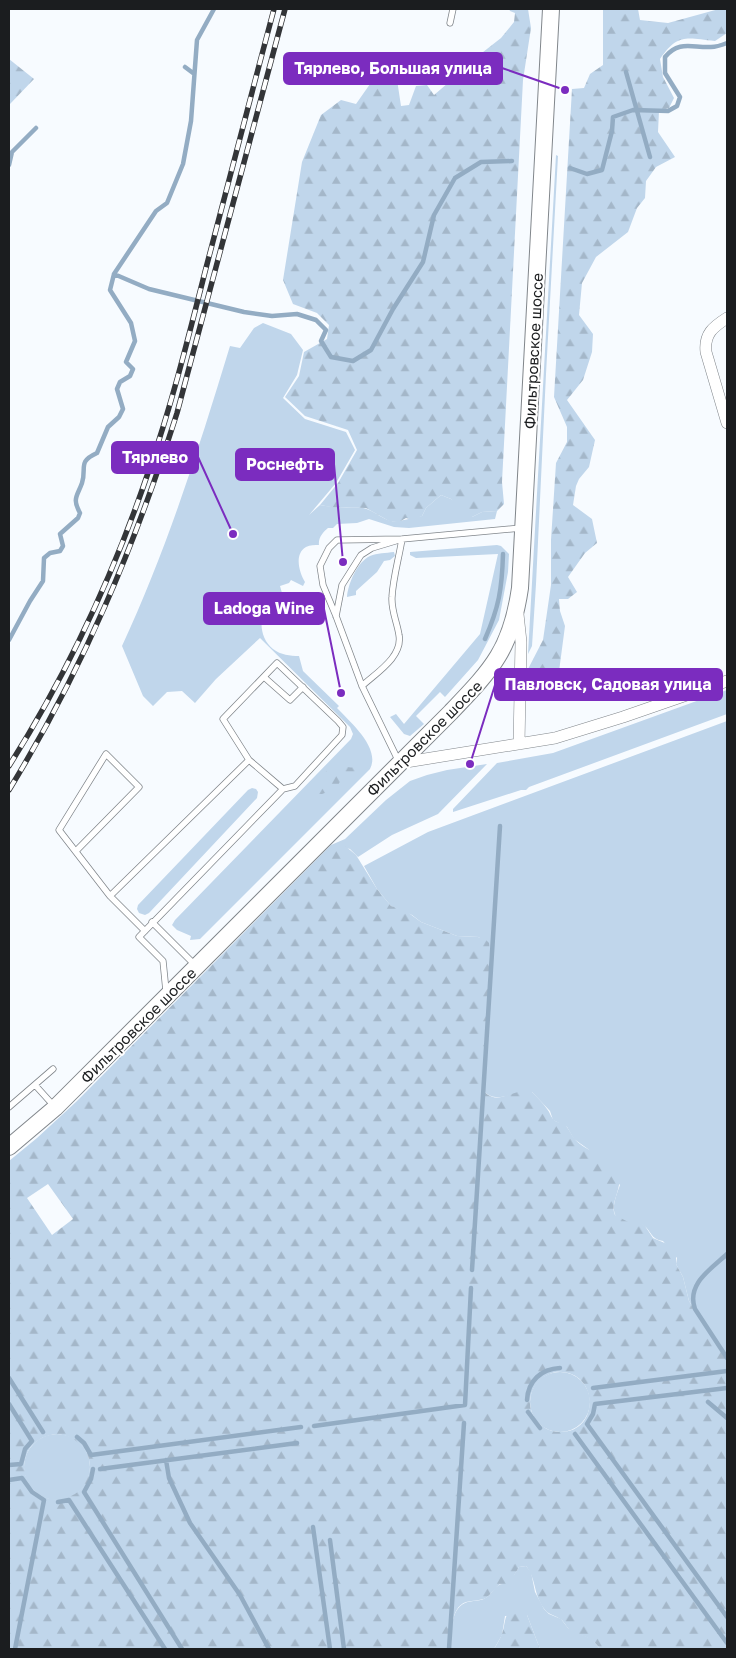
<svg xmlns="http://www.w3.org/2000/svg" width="736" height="1658" viewBox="0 0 736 1658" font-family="'Golos Text',sans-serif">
<defs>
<pattern id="forest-firs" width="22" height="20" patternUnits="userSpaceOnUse" patternTransform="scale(1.25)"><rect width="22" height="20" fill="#c0d6eb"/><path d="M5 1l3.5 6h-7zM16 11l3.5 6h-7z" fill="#a4b7c9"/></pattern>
</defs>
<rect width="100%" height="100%" fill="#f7fbff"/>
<path fill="#c0d6eb" d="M556 155 558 156 546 374 536 584 532 646 528 654Z
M263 323 291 334 303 350 297 375 283 398 305 419 346 432 355 450 336 483 309 515 320 505C335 508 348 507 363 508 371 509 380 517 388 520 397 524 412 517 422 516L426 508 441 495 451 499 472 517 482 512 497 511 495 519 409 528 394 527 369 519 357 523 337 524 333 528H328C323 532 318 538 319 545 315 545 310 545 306 547 294 554 299 572 305 582L303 586 291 580 289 583 280 586 282 593C277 595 272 598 269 602 258 616 259 638 273 649 281 655 290 656 299 656L303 671 339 706 337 708C350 722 381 748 370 769L200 939 190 940 191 936 177 930 172 925 175 920 351 739 353 734 350 727 260 638 216 679 195 703 182 691 167 692 153 706 143 696 122 646C167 549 199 448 230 346L240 348 254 328Z
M497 545 501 546 509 554 508 572 499 620 478 660 445 697 440 692 416 716 424 724 410 736 404 734 390 717 396 714 404 724 480 634 498 554 416 558 410 555V552Z
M394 552 395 556 390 560 384 561 377 572 356 591V595L347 597C348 584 357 562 370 556 377 553 386 553 394 552Z
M727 690V714L529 787 526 790H521L453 812V809L497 763 553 753Z
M727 721V1361L689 1301 683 1277 676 1264 677 1258 663 1241C650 1239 652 1231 643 1225 638 1222 634 1224 628 1223 606 1219 615 1199 620 1185L588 1149 574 1139 567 1127 553 1120 550 1111 532 1092C516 1091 494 1105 483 1090L490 953 479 937 457 936 421 922 412 915 391 906 377 889 364 866 428 832Z
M487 764 438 814 392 835 358 857 350 849 331 845 345 839 386 800 410 781 427 775 447 770Z
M252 788 256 789 258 792 257 798 149 913 145 915 139 913 137 909 138 905 248 790Z
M530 1402a30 30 0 1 1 60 0a30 30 0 1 1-60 0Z
M24 1467a33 33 0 1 1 66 0a33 33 0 1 1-66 0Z
M526 1566 531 1572 535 1592 544 1609 549 1614 561 1619 568 1628 575 1632 592 1639 600 1649H540L527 1615 505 1616 502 1635 494 1649H451C452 1635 449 1610 465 1603 472 1600 481 1602 487 1597 494 1592 495 1583 505 1584L514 1575 519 1567Z"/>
<path fill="url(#forest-firs)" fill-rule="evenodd" d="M509 9H528L531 28 523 80 502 482 504 504 497 511 482 512 472 517H466L461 514 451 499 441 495 426 508 422 516 412 520 406 518 399 522 389 521 366 508 331 507 320 505 338 483 357 450 348 430 305 416 285 397 299 376 304 352 327 339 329 325 317 313 293 304 283 280 302 162 321 115 341 100 356 104 377 74 396 73 401 106 409 105 416 86 427 85 434 95 455 77 460 57 478 56 501 38 514 22 515 13 510 11Z
M603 9H638L640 20 668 23 719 9H727V33L715 41C686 38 678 33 660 59L663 77 674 98 669 108 659 111 658 132 675 157 656 167 646 181 645 198 637 208 628 232 596 257 582 283 579 315 593 334 592 352 583 380 567 400 595 440 589 467 579 479 576 486 573 505 592 519 597 543 585 553 568 577 577 592 568 599H559L560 611 565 626 558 679 551 694H537L530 688 527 671 543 640 551 585V540L556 463 567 442V427L554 397 572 89 584 88 590 74 603 65Z
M9 59 34 79 10 104 9 103Z
M342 764C351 771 355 765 364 767L363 772 356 779 347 775 343 776 336 789 322 794H318L315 789C320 777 328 765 342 764Z
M331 845H344L356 855 377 889 391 906 406 911 421 922 457 936 478 937 485 939 489 943 490 953 483 1090C497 1109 517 1085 532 1092 537 1097 543 1103 547 1109 550 1112 550 1116 553 1119 556 1123 562 1122 566 1126 571 1132 573 1139 580 1144 592 1154 610 1155 617 1170 625 1188 609 1201 615 1215L630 1223 640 1222 645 1226 653 1238 674 1247 676 1251V1264L683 1277 689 1301 727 1361V1649H600C590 1633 578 1638 568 1628 565 1625 564 1621 560 1619 556 1616 551 1615 547 1612 533 1598 537 1579 526 1566L519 1567 508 1586 500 1584C495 1588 491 1594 486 1598 480 1601 473 1600 466 1602 449 1608 452 1635 451 1649H9V1161L37 1138 77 1101ZM48 1184 73 1219 52 1235 27 1198ZM555 1372C600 1368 601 1434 559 1432 550 1432 542 1427 536 1420 522 1401 534 1378 555 1372ZM57 1434C79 1436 97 1456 87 1479 83 1489 75 1496 65 1498 20 1509 6 1439 57 1434Z
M517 1607 527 1615 540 1649H494C497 1644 500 1639 502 1634 506 1623 503 1611 517 1607Z"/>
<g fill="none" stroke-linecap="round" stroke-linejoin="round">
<path stroke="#93acc3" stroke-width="4.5" d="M185 67 193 73
M626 72 650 157
M9 165 12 152 36 128
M570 168 587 174 602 170 612 131 613 117 633 110 668 111 677 106 680 97 665 73V57C679 40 692 48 711 47 716 47 722 45 727 43
M114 274 149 289 244 312 272 316 297 314 316 320 326 330 321 341 331 357 353 361 371 350 393 309 423 262 434 215 455 178 481 162 512 161
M485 639C499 607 502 589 503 554
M9 640 30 601 43 581 44 558 50 553 60 551 63 546 60 534 78 518 80 513C72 498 77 497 82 483 87 468 77 462 97 453L108 427 119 417 123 409 117 389 120 382 130 376 133 369 126 362 135 341 131 323 110 290 114 274 156 211 167 203 183 164 191 121 197 40 214 9
M727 1254C711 1269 686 1284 695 1309L727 1358
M472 1270 500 826
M9 1378 43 1432
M593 1388 727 1371
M727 1388 595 1404 593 1414 587 1424 727 1617
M527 1400C528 1381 541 1369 560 1368
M708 1402 727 1418
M9 1404 32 1441 25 1449 21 1464 9 1465
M528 1412 540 1428
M314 1426 465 1405 471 1288
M575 1434 727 1643
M77 1437 84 1443 91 1455 301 1427
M166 1460 169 1478 190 1523 240 1595 269 1649
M93 1469 91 1479 84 1492 182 1649
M100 1469 297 1443
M9 1480 22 1478 32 1492 44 1500 15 1649
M58 1502 69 1500 165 1649
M313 1527 330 1649
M330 1540 344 1649
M449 1649 464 1423"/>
<g stroke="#81868b" stroke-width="7">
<path id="lane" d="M450 23 453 9
M336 616 342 585 361 555 372 548 402 539C399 558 393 578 392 597 391 610 397 622 399 635 403 657 376 673 362 686
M264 677 290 700 303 687
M399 762 362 686 336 616 323 585 320 566 329 548 337 540 402 539 521 528
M76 851 139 787 106 754 59 830 110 896
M152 922 195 965
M145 931 110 896 249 760
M166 991 163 961 139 937 283 789 249 760 223 719 277 663 338 721 343 727 342 735 295 786 283 789
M35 1085 54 1106
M9 1107 53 1069"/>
</g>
<g stroke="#81868b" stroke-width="12">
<path id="street" d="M727 318C713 327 704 334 706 352L727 423
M518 614 521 642 519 744
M400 763 555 738 623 717 727 681"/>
</g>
<g stroke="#81868b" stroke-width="18">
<path id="secondary" d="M9 1147 55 1108 451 712C492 669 511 650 520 588L551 9"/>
</g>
<use href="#lane" stroke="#fff" stroke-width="5.5"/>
<use href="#street" stroke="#fff" stroke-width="11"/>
<use href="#secondary" stroke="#fff" stroke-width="16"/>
<g stroke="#333538" stroke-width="5.5">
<path id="rail" d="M9 766C67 674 114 574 149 470 172 404 189 335 206 268 229 181 251 95 274 9
M9 790C83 669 134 548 177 413L285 9"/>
</g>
<use href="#rail" stroke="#fff" stroke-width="4" stroke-dasharray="11" stroke-linecap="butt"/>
</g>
<g text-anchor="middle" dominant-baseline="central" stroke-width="4" stroke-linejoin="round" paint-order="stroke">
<g font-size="15" fill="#1b1d1f" stroke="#fff">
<text transform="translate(533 351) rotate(-87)">Фильтровское шоссе</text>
<text transform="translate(424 738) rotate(-45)">Фильтровское шоссе</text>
<text transform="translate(138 1025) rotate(-45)">Фильтровское шоссе</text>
</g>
</g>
<path fill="none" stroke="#7b2cbf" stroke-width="2" d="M565 90L502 68M233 534L198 457M343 562L334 464M341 693L324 609M470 764L495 685"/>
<g fill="#7b2cbf" stroke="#fff" stroke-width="2">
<circle cx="565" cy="90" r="5"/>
<circle cx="233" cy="534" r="5"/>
<circle cx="343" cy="562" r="5"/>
<circle cx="341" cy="693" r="5"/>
<circle cx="470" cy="764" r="5"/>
</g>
<g fill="#7b2cbf" stroke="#7b2cbf" stroke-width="2">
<rect x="284" y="53" width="218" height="31" rx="5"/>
<rect x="112" y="442" width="86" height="31" rx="5"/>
<rect x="236" y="449" width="98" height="31" rx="5"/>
<rect x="204" y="593" width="120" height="31" rx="5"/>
<rect x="495" y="669" width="227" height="31" rx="5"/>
</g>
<g font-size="16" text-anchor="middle" font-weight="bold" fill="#fff">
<text x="393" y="74">Тярлево, Большая улица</text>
<text x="155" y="463">Тярлево</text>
<text x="285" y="470">Роснефть</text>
<text x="264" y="614">Ladoga Wine</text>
<text x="608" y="690">Павловск, Садовая улица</text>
</g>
<rect width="736" height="1658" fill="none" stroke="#1b1d1f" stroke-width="20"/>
</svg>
